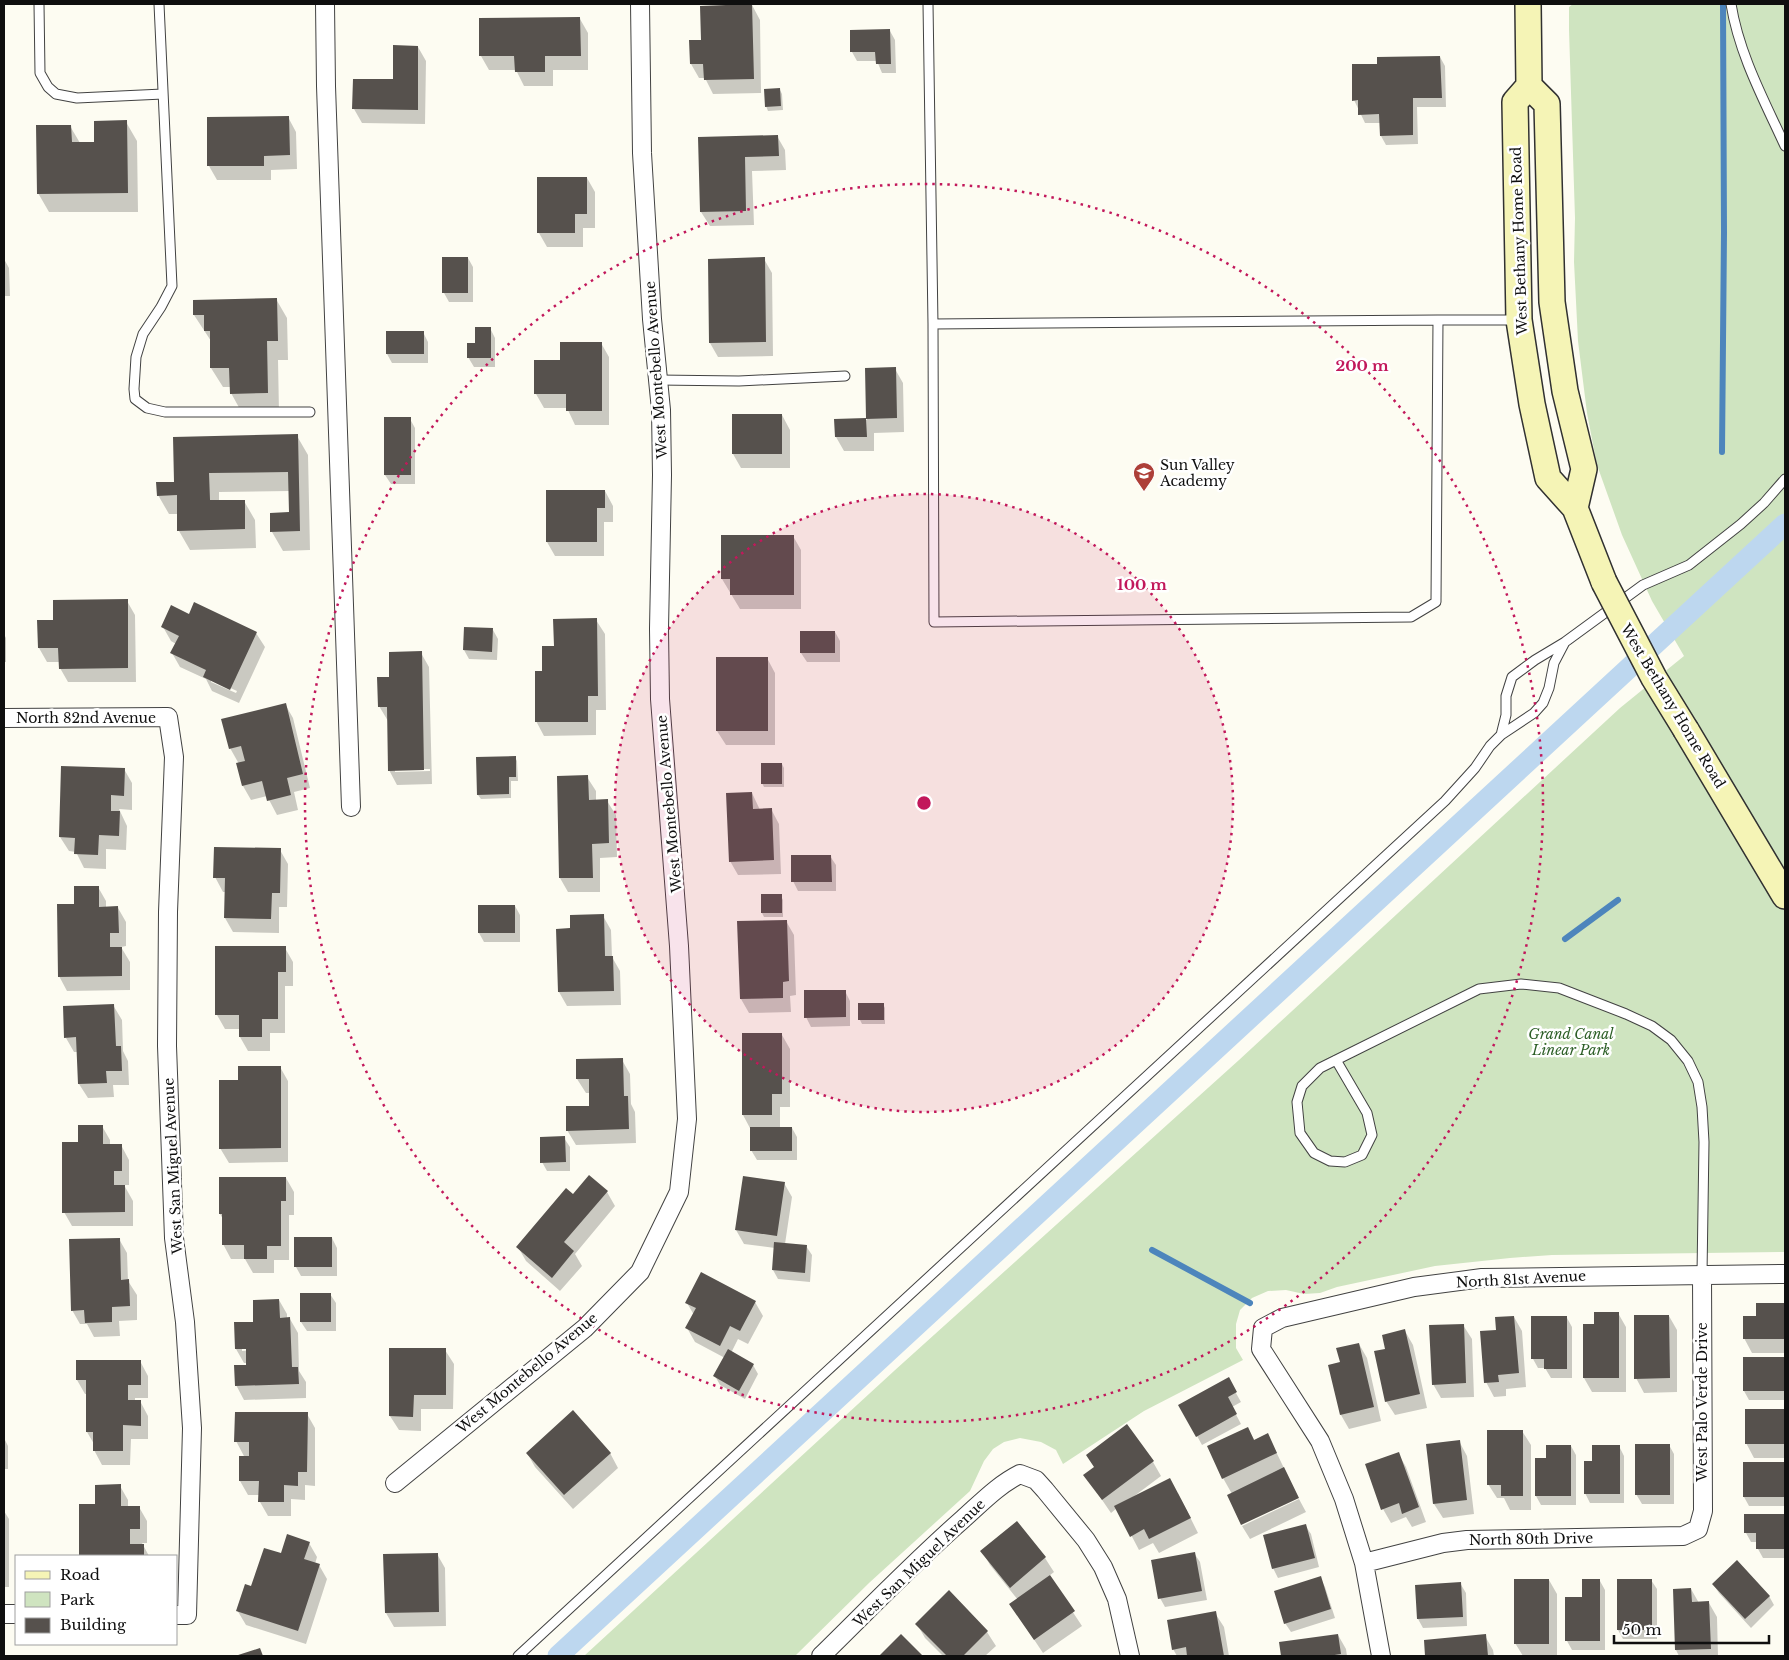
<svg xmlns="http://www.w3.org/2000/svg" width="1789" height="1660" viewBox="0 0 1789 1660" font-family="'Libre Baskerville',serif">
<rect width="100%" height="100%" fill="#fdfcf2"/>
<path fill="#cfe4c0" d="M1573 4H1785V1252L1552 1255 1510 1258 1435 1266 1337 1287 1320 1293 1304 1294 1286 1290 1268 1291 1252 1298 1240 1310 1236 1324V1348L1243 1360 1144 1411 1063 1464 1056 1450 1041 1442 1020 1438 1004 1442 993 1449 984 1461 970 1491 869 1583 795 1656H584L894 1371 1239 1060 1620 708 1684 656 1652 601 1622 535 1597 465 1587 413 1578 341 1574 262 1575 218 1569 30V7Z"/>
<path fill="#0003" fill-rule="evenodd" d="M752 5 760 20 761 93 713 94 705 78H699L691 64 702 41Z
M480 19H580L588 33V70H553V86H524L516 70H489L481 56Z
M890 31 895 40 896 73H882L877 61H857L852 52Z
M418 47 426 61 425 124 362 123 354 109V80L394 81Z
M1440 57 1445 66 1446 107H1417L1418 144 1386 145 1381 136V123H1365L1354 100 1378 65Z
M780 90 782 94 783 110 768 111 766 106Z
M288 117 296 132 297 169 271 170V180H217L209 166Z
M126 122 137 141 138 212H49L38 193 70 126 80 143H95Z
M777 136 785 150 786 170 752 171 754 225 710 226 701 212 700 138Z
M587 178 595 192V228H583V247H547L539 233Z
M468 258 473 267V302H449L444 293Z
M4 259 9 268 10 296H4Z
M764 259 772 273 773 356 718 357 710 343 709 260Z
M276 299 287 318 288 360H278L279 412 242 413 231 393V387H223L211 368V341L194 315Z
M490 328 495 338V367H474L468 357 476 344Z
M423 332 428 342V363H392L387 354Z
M601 343 609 357V425H575L567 408H544L536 394 561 361Z
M866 369H895L903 383 904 432 874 433V451H844L836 437V420H867Z
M733 415H782L790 430V468H741L733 454Z
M410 419 415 428V484H391L385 475Z
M297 436 308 455 310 550 283 551 272 532 290 514V491L219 492V501H244L255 520 256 548 190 550 179 531 178 514H169L158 495 175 483Z
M547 491H605L613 506V522H604V556H555L547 542Z
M793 536 801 550V609H740L722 579Z
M127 601 135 615 136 682H68L60 668V662H47L39 648 55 621Z
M190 615 256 633 265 647 239 703 212 691 206 679 180 667 172 653 176 644 171 641 163 627ZM211 679 237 691 236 693 211 682Z
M596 620 605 634 606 710H596V735L544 736 536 721 543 672 555 647Z
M493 630 498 639 497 660 469 659 464 650Z
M801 632H835L840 641V662H807L801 653Z
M4 634 6 638V662H4Z
M421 653 429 667 432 784 397 785 389 770 388 721 379 706 391 678ZM395 769H430V771L395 772Z
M767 658 775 673V745H726L717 731Z
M285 704 293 718 310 788 294 792 298 810 277 815 267 796 251 800 243 786 239 764 230 748Z
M515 757 517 761 518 781H511V798L481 799 478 795Z
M782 764 784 768V787H764L762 783Z
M124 769 132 783V810L119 809 127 826 126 850 106 849V869L84 868 76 852 69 851 60 837Z
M558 777H587L596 791V801H607L616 815 617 857 600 858V892H568L560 878Z
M752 793 760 810 771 809 779 824 781 874 738 875 730 861Z
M280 850 288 864 287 907H279V933L233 932 225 918 226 892H223L215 877Z
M830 856 836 865V891H798L793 881Z
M98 887 106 901V908H118L126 922V946L121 947 130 962V990L67 991 59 976Z
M781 896 783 900V917H764L762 913Z
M515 906 520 915V942H484L479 933Z
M603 916 611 930 612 957 620 971 621 1005 567 1006 559 992 572 929Z
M786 921 794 935 796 995 790 996 791 1012 749 1013 741 999Z
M285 948 293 962V986H285V1033H270V1051H248L240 1037V1029H225L217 1015Z
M845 991 850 1001V1026L811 1027 806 1017Z
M883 1004 885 1008V1024H862L860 1020Z
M113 1005 122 1020 123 1051 128 1061 129 1085H113L114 1097 88 1098 79 1084 78 1052H74L66 1038Z
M782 1035 790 1049V1107H780V1128H792L797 1137V1160H757L751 1150V1130L743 1115Z
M622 1060 630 1074 631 1104 635 1112 636 1143 576 1145 567 1130 590 1107V1093H586L577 1079V1061Z
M280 1067 288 1081V1162L229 1163 220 1148 239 1081Z
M102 1126 110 1140V1145H121L129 1160V1185H124L133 1201V1226H72L64 1212 79 1143Z
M564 1138 570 1147V1171H547L542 1162Z
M286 1178 294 1192V1215H289V1260H274V1273H253L245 1259H231L223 1244V1219L220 1214Z
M784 1183 792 1197 785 1244 806 1246 812 1255 810 1282 778 1279 773 1270 775 1248 744 1244 736 1230Z
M607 1192 615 1206 575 1254 582 1266 560 1291 526 1261 518 1247 573 1196Z
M332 1238 337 1248V1276H301L296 1267Z
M119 1239 127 1253 128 1281 137 1295V1320L119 1321 120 1336 94 1337 87 1324H80L72 1310Z
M330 1294 336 1303V1331H307L301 1322Z
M279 1300 287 1314V1319H290L298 1333 299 1371 306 1382V1398L244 1400 236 1385 248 1363H244L236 1349V1324L254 1323ZM242 1348 252 1350 242 1351Z
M755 1302 763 1316 748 1344 738 1339 731 1353 753 1365 758 1374 745 1399 720 1385 715 1376 725 1358 695 1342 687 1328 694 1315 687 1303Z
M1758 1305H1785V1353H1752L1744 1338 1758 1317Z
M1618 1313 1626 1327V1392H1592L1584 1378 1595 1325Z
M1669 1316 1677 1330V1392L1644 1393 1636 1378Z
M1514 1317 1522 1331 1526 1387 1506 1389V1396L1494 1397 1486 1382 1498 1331Z
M1567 1318 1572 1327V1378H1551L1545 1368H1538L1533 1359Z
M1463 1325 1472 1339 1474 1397 1441 1398 1433 1384Z
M1405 1331 1413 1345 1427 1408 1395 1415 1386 1401 1387 1350Z
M1359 1344 1367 1358 1381 1421 1349 1429 1341 1415 1330 1366 1341 1363Z
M391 1349 445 1350 454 1364 453 1409H421V1431L399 1430 390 1416Z
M1744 1358H1785V1400H1749L1744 1391Z
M77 1361H140L148 1376V1398H135V1401H140L148 1416V1439H131L130 1465H102L94 1450V1444L87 1432V1394H85L77 1380Z
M1228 1379 1241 1402 1232 1407 1241 1424 1202 1445 1180 1405Z
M1746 1410H1785V1458H1754L1746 1443Z
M307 1414 315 1428V1486L305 1485V1500L291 1499V1516H268L260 1502V1495H248L240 1481 245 1458 236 1441Z
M1127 1426 1153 1462 1161 1476 1133 1497 1178 1493 1198 1533 1159 1553 1153 1543 1139 1550 1117 1508 1111 1513 1085 1475 1095 1468Z
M1248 1429 1255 1441 1268 1435 1298 1497 1241 1523 1232 1494 1223 1478Z
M1522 1431 1531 1445V1510H1510L1504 1498H1497L1488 1484Z
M4 1438 8 1446V1469H4Z
M1459 1441 1467 1456 1474 1514 1443 1518 1434 1504 1427 1445Z
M1669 1445 1674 1454V1504H1642L1636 1494Z
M1571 1446 1576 1455V1505H1541L1536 1496 1547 1459Z
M1619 1446 1624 1456V1503H1590L1585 1493 1593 1462Z
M527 1453H610L618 1468 573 1509 535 1467Z
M1398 1453 1406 1467 1426 1522 1412 1527 1406 1517 1391 1523 1383 1509Z
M1744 1463H1785V1506H1749L1744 1497Z
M120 1486 128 1500V1507H139L147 1521V1543H142L149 1556H81L80 1505H96Z
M1299 1499 1306 1512 1250 1539 1242 1526Z
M4 1511 9 1519V1587H4Z
M1746 1515H1785V1558H1763L1758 1549V1542H1751L1746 1533Z
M1016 1523 1045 1558 1054 1572 1049 1576 1082 1626 1043 1653 1011 1605 1018 1600 990 1565 982 1551Z
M1305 1525 1311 1534 1319 1567 1278 1578 1273 1568Z
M309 1543 317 1557 315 1564 319 1565 327 1579 306 1644 246 1625 237 1610 252 1587 281 1555Z
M1194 1553 1200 1562 1207 1600 1165 1607 1160 1598Z
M437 1554 445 1568 446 1626 394 1627 386 1613Z
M1320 1577 1325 1587 1335 1618 1291 1632 1285 1623Z
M1549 1580 1557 1594V1656H1523L1515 1643Z
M1618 1580H1651L1657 1589V1639H1623L1618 1630Z
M1600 1581 1605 1590V1650H1572L1567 1641 1584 1599Z
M1460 1583 1466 1593 1467 1626 1423 1628 1418 1619Z
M1713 1584 1769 1596 1774 1605 1751 1628 1719 1593Z
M1691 1589 1699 1603H1709L1717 1617 1718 1656H1679L1676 1650 1674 1590Z
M949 1592 987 1632 996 1646 985 1656H943L925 1638 917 1624Z
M1215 1613 1224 1627 1229 1656H1177L1173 1649Z
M1338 1635 1346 1649 1347 1656H1283L1281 1643Z
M1485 1636 1493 1650 1494 1656H1427L1425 1641Z"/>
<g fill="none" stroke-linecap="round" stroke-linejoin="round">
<path stroke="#4d85bc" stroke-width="6" d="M1722 452 1724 232 1723 4
M1565 939 1618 900
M1152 1250 1250 1303"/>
<path stroke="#bdd7ef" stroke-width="21" d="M558 1656 1785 524"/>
</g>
<path fill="#56514d" d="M752 4 754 79 704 80 703 64H690L689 40H701L700 6Z
M580 17 581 56H545V72H515L514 56H479V18Z
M890 29 891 64H876L875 52H850V30Z
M393 45 418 46V110L352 109 353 79H393Z
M1440 56 1442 98H1413V135L1380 136 1379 114 1358 115V100L1352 101V64H1377V57Z
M780 88 781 106 765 107 764 89Z
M289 116 290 155 264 156V166H207V117Z
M127 120 128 193 37 194 36 125H71L72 142H94V121Z
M778 135 779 156 745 157 746 211 700 212 698 137Z
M537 177H587V214H575V233H537Z
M442 257H468V293H442Z
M765 257 766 342 709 343 708 259Z
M277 298 278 341H267L268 393 230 394 229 368H210V331H204V315H193V300Z
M475 327H491V358H467V343H475Z
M386 331H424V354H386Z
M560 342H602V411H566V394H534V360H560Z
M896 367 897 418 866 419 867 437H835L834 419 866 418 865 368Z
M732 414H782V454H732Z
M384 417H411V475H384Z
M298 434 300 531 270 532V513L289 512 288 472 209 473 210 500H245V529L177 531V495L157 496 156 482H174L173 437Z
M546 490H605V508H597V542H546Z
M721 535H794V595H730V579H721Z
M128 599V668L59 669 58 648H38L37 620H53V600Z
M194 602 257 632 230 690 203 677 206 670 170 653 179 636 161 627 171 605 189 614Z
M597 618 598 696H588V722H535V671H542V646H554L553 619Z
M464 627 493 628 492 652 463 650Z
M800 631H835V653H800Z
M422 651 424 770 388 771 387 707H378L377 677H389V652Z
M716 657H768V731H716Z
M286 703 303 774 287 778 291 795 267 801 262 781 242 786 236 763 245 761 241 746 229 749 221 719Z
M516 756V777H509V794L477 795 476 757Z
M761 763H782V784H761Z
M61 766 125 768 124 796 111 795V811H120L119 836 99 835 98 855 74 854 75 838 59 837Z
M588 775 589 800 608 799 609 843 592 844 593 878H559L557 776Z
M752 792 753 809 772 808 774 860 729 862 726 793Z
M214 847 281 848 280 893H272L271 919 224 918 225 878H213Z
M791 855H831L832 882H791Z
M74 886H99V907L118 906 119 933H110V947H122V976L58 977 57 904H74Z
M761 894H782V913H761Z
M478 905H515V933H478Z
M604 914 605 956H613L614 991 558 992 556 929 570 928V915Z
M787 920 789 981 783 982V998L740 999 737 921Z
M215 946H286V972H278V1019H262V1037H239V1015H215Z
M804 990H846V1017L804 1018Z
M858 1003H884V1020H858Z
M114 1004 116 1046H121L122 1071H106L107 1083 78 1084 76 1037 64 1038 63 1006Z
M742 1033H782V1094H772V1115H742Z
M623 1058 624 1096H628L629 1129 566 1131V1106H589V1079H576V1059Z
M238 1066H281V1148L219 1149V1080H238Z
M78 1125H103V1144H122V1171H114V1185H125V1212L62 1213V1142H78Z
M750 1127H792V1151H750Z
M565 1136 566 1162 540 1163V1137Z
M589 1175 608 1191 564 1242 574 1251 552 1278 516 1247 566 1188 573 1194Z
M743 1176 785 1182 777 1236 735 1230Z
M219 1177H286V1201H281V1246H267V1259H244V1245H222V1214H219Z
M294 1237H332V1267H294Z
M120 1238 121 1280 129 1279 130 1306 112 1307V1322L85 1323 84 1310 71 1311 69 1239Z
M774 1242 807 1245 805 1273 772 1270Z
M701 1272 756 1301 740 1331 730 1326 720 1346 685 1328 696 1308 685 1303Z
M300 1293H331V1322H300Z
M279 1299 280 1318 290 1317 292 1367H298L299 1384 235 1386 234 1365H246V1349H235L234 1322H253V1300Z
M1756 1303H1785V1339H1743V1316H1756Z
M1594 1312H1619V1378H1583V1324H1594Z
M1634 1315H1669L1670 1378 1634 1379Z
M1514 1316 1519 1373 1498 1375 1499 1382 1484 1383 1480 1331 1496 1330 1495 1317Z
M1531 1316H1567V1369H1544V1359H1531Z
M1464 1324 1466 1383 1432 1385 1429 1325Z
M1405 1329 1420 1394 1385 1402 1374 1351 1385 1349 1382 1335Z
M1359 1343 1374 1407 1340 1415 1328 1365 1340 1362 1336 1348Z
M389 1348H446V1395H414L413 1417 389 1416Z
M728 1349 754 1364 739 1391 713 1376Z
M1743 1357H1785V1391H1743Z
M76 1360H141V1385H128V1400H141V1426L123 1425V1451H93V1432H86V1380H76Z
M1229 1377 1237 1392 1228 1397 1237 1414 1196 1437 1178 1405Z
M1745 1409H1785V1444H1745Z
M573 1410 611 1453 564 1495 526 1453Z
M235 1412H308L307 1472H298V1486L284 1485V1502H258L259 1481H239V1456H249V1442H234Z
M1127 1424 1154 1461 1102 1500 1083 1475 1094 1467 1086 1455Z
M1248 1427 1254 1440 1268 1433 1277 1453 1222 1479 1207 1446Z
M1487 1430H1523V1496H1501V1485H1487Z
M1460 1440 1467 1500 1433 1504 1426 1444Z
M1635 1444H1670V1495H1635Z
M1546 1445H1571V1496H1535V1458H1546Z
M1592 1445H1620V1494H1584V1461H1592Z
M1399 1452 1419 1507 1402 1514 1399 1503 1381 1510 1365 1464Z
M1743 1462H1785V1497H1743Z
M1284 1467 1299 1498 1241 1525 1227 1495Z
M1170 1478 1191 1518 1149 1539 1144 1529 1130 1537 1114 1506Z
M121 1484V1506H140V1529H130V1544H144V1556H79V1504H95V1485Z
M1744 1514H1785V1549H1756V1533H1744Z
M1017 1521 1046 1557 1010 1588 980 1551Z
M1306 1524 1315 1558 1272 1569 1263 1535Z
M287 1534 310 1542 304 1559 320 1564 298 1631 236 1611 245 1584 251 1586 264 1548 281 1553Z
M1195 1552 1202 1591 1158 1599 1151 1560Z
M438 1553 439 1612 385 1613 383 1554Z
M1737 1560 1770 1596 1745 1619 1712 1584Z
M1050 1575 1075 1611 1034 1640 1009 1604Z
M1321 1576 1331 1609 1284 1624 1274 1591Z
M1514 1579H1549V1644H1514Z
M1582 1579H1600V1641H1565V1597H1582Z
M1617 1579H1652V1630H1617Z
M1461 1582 1463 1617 1417 1619 1415 1585Z
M1691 1588 1692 1602 1709 1601 1711 1649 1675 1650 1673 1589Z
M949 1590 988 1631 963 1656H947L915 1624Z
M1216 1611 1224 1656H1187L1186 1647 1172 1650 1167 1620Z
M901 1634 923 1656H881L880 1655Z
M1338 1634 1341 1654 1328 1656H1281L1279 1642Z
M1486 1634 1488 1656H1425L1424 1640Z
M260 1648 263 1656H235Z"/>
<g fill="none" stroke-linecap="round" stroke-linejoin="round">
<g stroke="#424242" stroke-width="11">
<path id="lane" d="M39 4 40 73 48 87 56 94 77 98 163 94
M159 4 172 286 161 307 143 334 136 357 134 389 135 399 147 408 165 412H310
M928 4 933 324 934 622 1411 617 1436 602 1438 320 933 324
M1731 4C1739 54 1764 100 1785 146
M1438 320H1517
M658 380 739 381 845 376
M1501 735 1506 715V696L1512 677 1535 660 1565 642 1643 585 1689 565 1741 524 1764 503 1785 479
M1336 1060 1367 1113 1372 1135 1362 1155 1345 1162 1330 1161 1314 1153 1300 1133 1297 1102 1302 1086 1320 1068 1479 989 1521 984 1559 988 1626 1014 1652 1026 1671 1040 1688 1061 1698 1082 1702 1107 1704 1142 1702 1274
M518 1656 1445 801 1475 768 1490 746 1501 735 1534 713 1543 703 1549 688 1554 663 1565 642"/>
</g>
<g stroke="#424242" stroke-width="20">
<path id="street" d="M325 4 326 86 351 807
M4 718 168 717 174 757 168 912 167 1046 174 1238 185 1322 192 1428 187 1615H176
M395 1483 585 1328 640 1272 679 1192 687 1119 679 946 660 699 659 629 662 475 661 410 652 319 642 153 640 4
M1364 1563 1443 1543 1467 1540 1683 1536 1698 1529 1703 1511 1702 1274
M4 1614H16
M821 1656C868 1610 914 1562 963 1519 981 1503 998 1485 1020 1474L1036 1480 1045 1490 1086 1540 1103 1567 1117 1599 1130 1656
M1381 1656 1364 1563 1344 1499 1320 1441 1261 1349 1263 1328 1282 1318 1414 1287 1482 1278 1785 1274"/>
</g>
<g stroke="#313131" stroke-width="28">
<path id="secondary" d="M1528 4 1529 86 1547 104 1552 302 1565 391 1584 469 1575 508
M1529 86 1515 102 1519 320 1532 404 1548 478 1575 508 1604 582
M1686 730 1785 896"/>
</g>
<use href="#lane" stroke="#fff" stroke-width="9"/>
<use href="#street" stroke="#fff" stroke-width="18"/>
<use href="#secondary" stroke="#f5f4b6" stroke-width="25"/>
<g stroke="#313131" stroke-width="28" stroke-linecap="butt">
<path id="secondary-bridge" d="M1604 582 1654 678 1686 730"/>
</g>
<use href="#secondary-bridge" stroke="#f5f4b6" stroke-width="25"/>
</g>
<circle cx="924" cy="803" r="309" fill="#c2185b" fill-opacity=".12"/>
<g fill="none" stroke="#c2185b" stroke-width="2.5" stroke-dasharray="2.5 5">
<circle cx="924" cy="803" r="309"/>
<circle cx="924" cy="803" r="619"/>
</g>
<defs>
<g id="school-pin" transform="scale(1.125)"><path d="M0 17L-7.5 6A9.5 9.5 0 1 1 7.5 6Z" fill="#ad3f38" stroke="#fff"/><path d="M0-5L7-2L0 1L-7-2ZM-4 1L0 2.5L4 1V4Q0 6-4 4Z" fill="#fff"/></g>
</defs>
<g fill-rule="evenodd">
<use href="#school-pin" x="1144" y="473"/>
</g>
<g text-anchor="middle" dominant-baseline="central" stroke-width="5" stroke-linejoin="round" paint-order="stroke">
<g font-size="14" fill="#0f0f0f" stroke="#fff">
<text transform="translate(1519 241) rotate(-92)">West Bethany Home Road</text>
<text transform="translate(656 370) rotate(-94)">West Montebello Avenue</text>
<text transform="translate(1673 706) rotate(59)">West Bethany Home Road</text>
<text x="86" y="718">North 82nd Avenue</text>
<text transform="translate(669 804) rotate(-95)">West Montebello Avenue</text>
<text transform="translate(173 1166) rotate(-93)">West San Miguel Avenue</text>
<text transform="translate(1521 1279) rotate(-3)">North 81st Avenue</text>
<text transform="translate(527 1373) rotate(-40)">West Montebello Avenue</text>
<text transform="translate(1702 1402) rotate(-90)">West Palo Verde Drive</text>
<text transform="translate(1531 1539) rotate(-1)">North 80th Drive</text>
<text transform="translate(919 1563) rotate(-44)">West San Miguel Avenue</text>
</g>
<g font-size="14" fill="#0f0f0f" stroke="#fff" text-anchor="start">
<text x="1160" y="465">Sun Valley<tspan x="1160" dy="16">Academy</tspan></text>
</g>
<g font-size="14" font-style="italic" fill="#2d5f27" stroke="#fff">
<text x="1571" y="1034">Grand Canal<tspan x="1571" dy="16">Linear Park</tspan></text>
</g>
</g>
<circle cx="924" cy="803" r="8" fill="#c2185b" stroke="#fff" stroke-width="2.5"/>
<g font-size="15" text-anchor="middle" font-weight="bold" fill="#c2185b" stroke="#fff" stroke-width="5" stroke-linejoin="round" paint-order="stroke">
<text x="1362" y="371">200 m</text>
<text x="1142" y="590">100 m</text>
</g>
<rect width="1789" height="1660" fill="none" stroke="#0f0f0f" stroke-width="10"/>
<rect x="15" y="1555" width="162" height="90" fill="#ffffff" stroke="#9f9f9f"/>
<rect x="25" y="1571" width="25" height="8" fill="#f5f4b6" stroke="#9f9f9f"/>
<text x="60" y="1580" font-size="15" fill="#0f0f0f">Road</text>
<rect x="25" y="1592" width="25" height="15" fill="#cfe4c0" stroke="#9f9f9f"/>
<text x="60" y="1605" font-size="15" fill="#0f0f0f">Park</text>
<rect x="25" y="1618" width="25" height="15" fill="#56514d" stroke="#9f9f9f"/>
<text x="60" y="1630" font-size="15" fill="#0f0f0f">Building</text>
<path d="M1614 1635v8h155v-8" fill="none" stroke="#0f0f0f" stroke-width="2.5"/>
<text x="1622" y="1635" font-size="15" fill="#0f0f0f" stroke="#ffffff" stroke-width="4" paint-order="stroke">50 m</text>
</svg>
